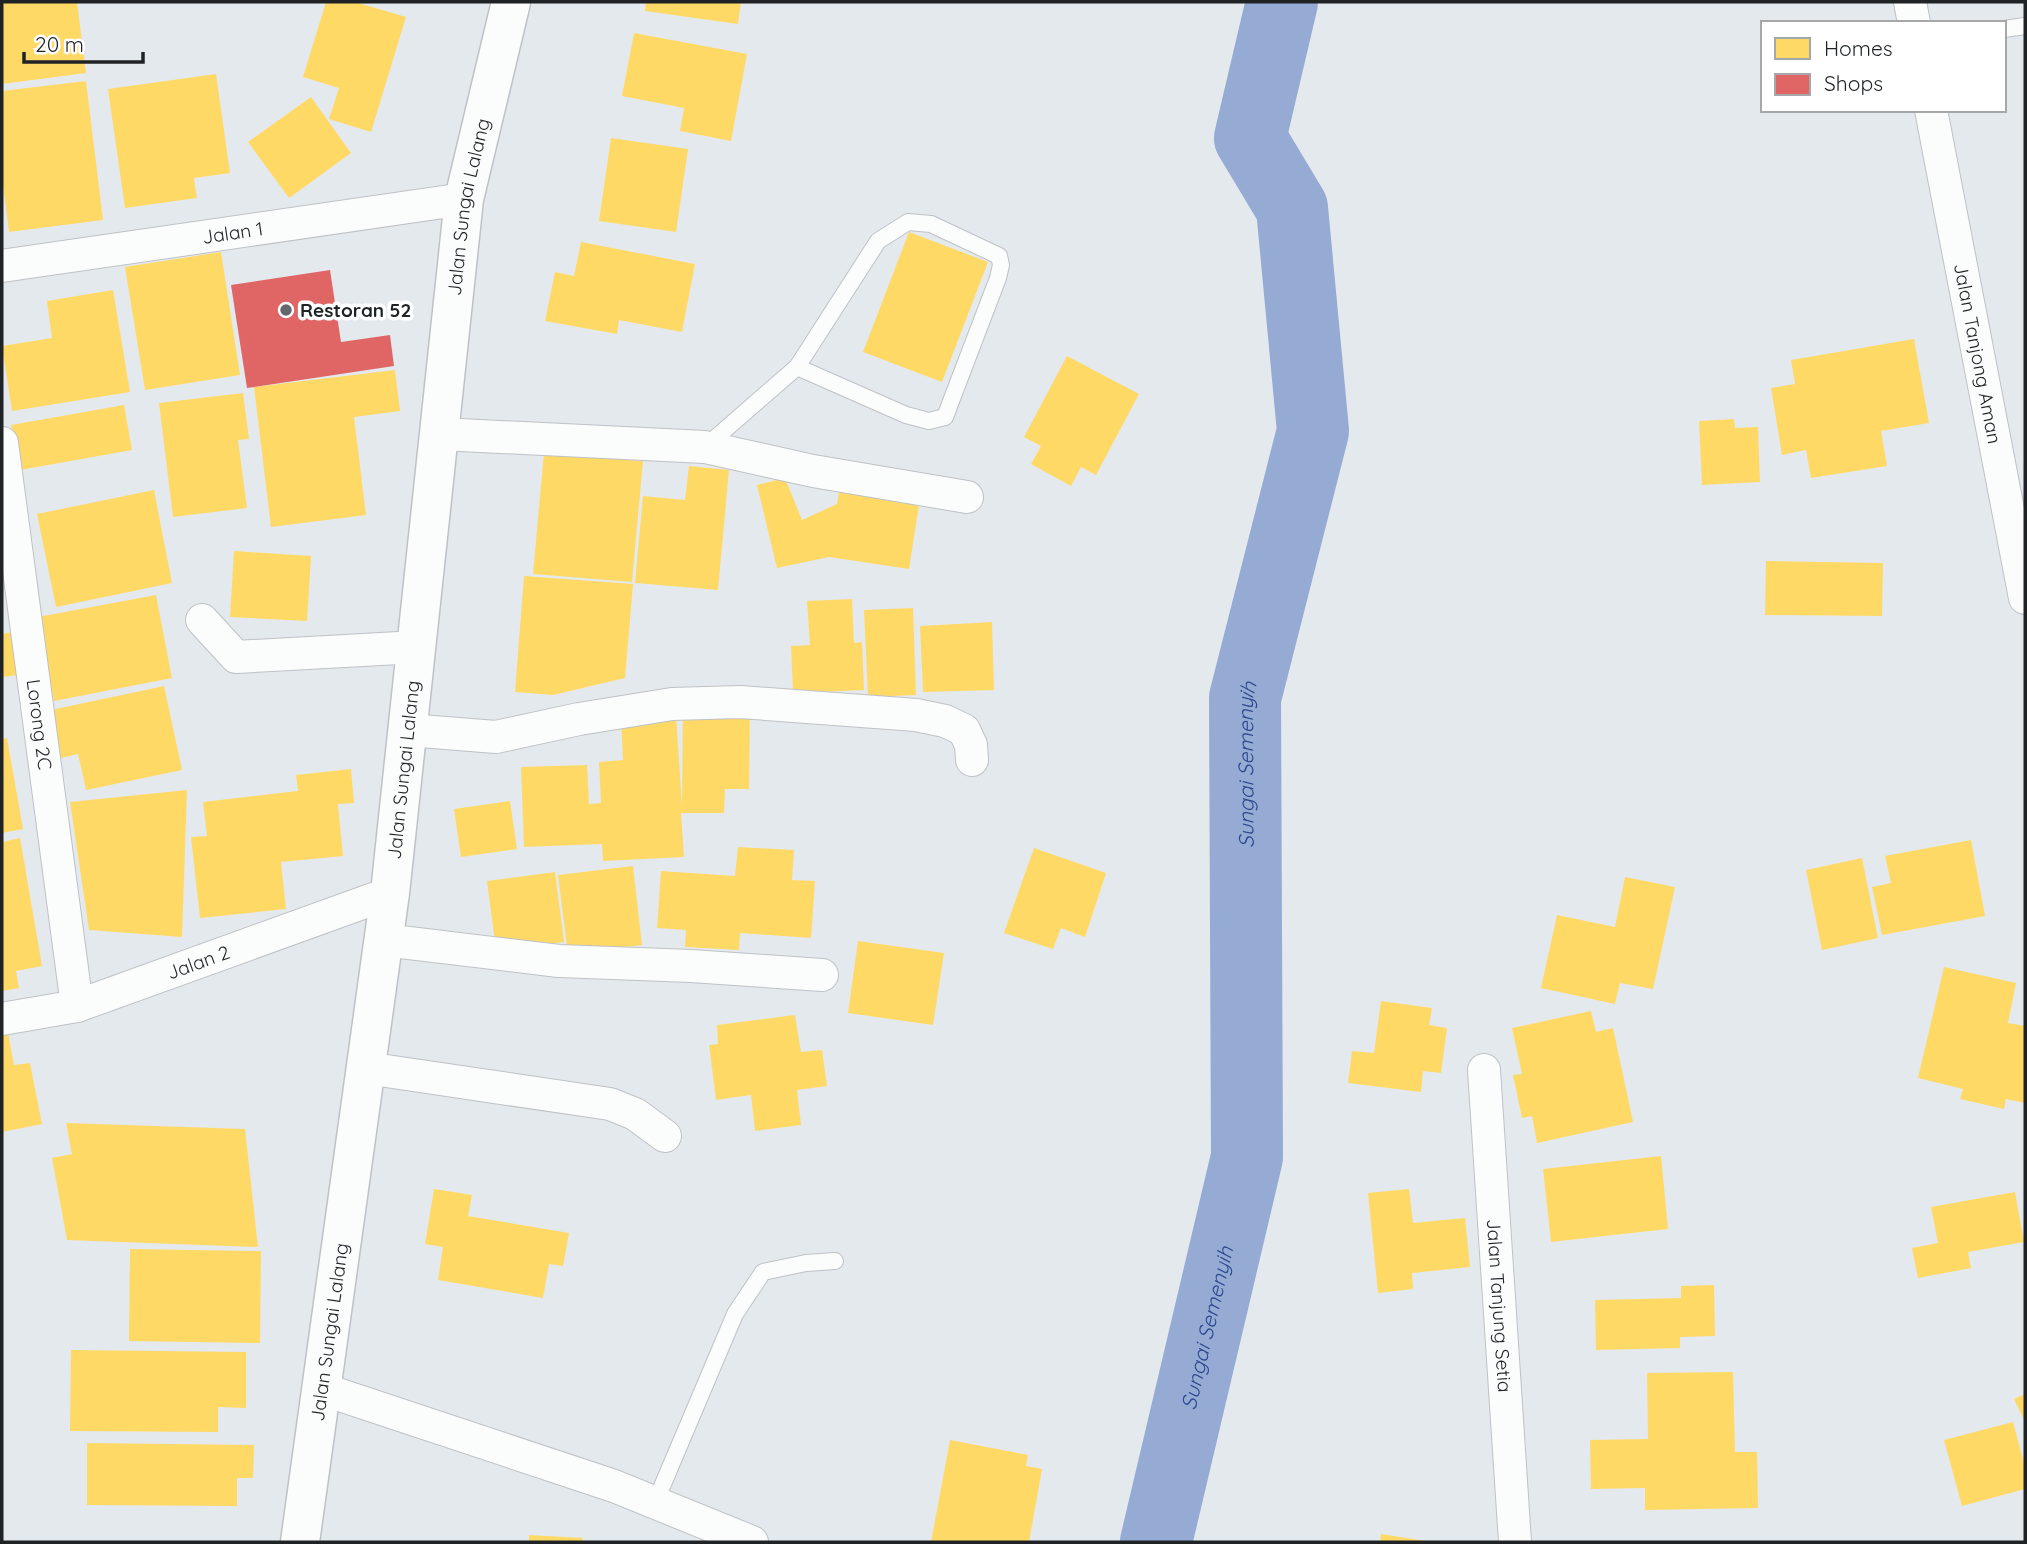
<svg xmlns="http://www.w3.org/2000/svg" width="2027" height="1544" viewBox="0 0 2027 1544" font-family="Quicksand,sans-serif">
<rect width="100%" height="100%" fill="#e4e9ee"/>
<path fill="#ffd966" d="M2 2H77L86 73 2 84Z
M326 2H355L406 17 371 132 329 119 339 88 303 77Z
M646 2H741L738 24 645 11Z
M634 33 747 54 731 141 680 131 684 108 622 96Z
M216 74 230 173 194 178 197 198 125 208 108 89Z
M86 81 103 220 9 232 2 176V91Z
M311 97 351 153 289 198 248 142Z
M611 138 688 149 676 232 599 221Z
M909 232 988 262 942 382 863 352Z
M581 242 695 264 682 332 619 320 617 334 545 321 555 272 574 276Z
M221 252 240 375 145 390 125 267Z
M113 290 130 392 12 411 2 346 52 338 47 301Z
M1914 339 1929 423 1881 431 1887 466 1811 478 1806 450 1782 455 1771 388 1795 384 1791 360Z
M1067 356 1139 394 1096 475 1081 467 1071 486 1031 464 1041 446 1024 437Z
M395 370 400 411 354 417 366 515 271 527 254 387Z
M243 393 249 439 238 440 247 508 173 517 159 403Z
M124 405 132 450 20 470 11 425Z
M1734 419 1735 428 1758 427 1760 482 1702 485 1699 421Z
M544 452 643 461 632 582 533 574Z
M689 466 729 470 718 590 635 583 643 496 685 500Z
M785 478 802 520 837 504 841 480 921 492 909 569 829 557 777 568 757 485Z
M154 490 172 583 56 607 37 514Z
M234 551 311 556 307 621 230 617Z
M1766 561 1883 563 1882 616 1765 615Z
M524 576 633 584 625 678 553 695 515 692Z
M156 595 172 678 54 701 38 617Z
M852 599 854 643 862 642 864 690 793 693 791 646 810 645 807 601Z
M913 608 916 695 868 697 864 610Z
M992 622 994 690 923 692 920 626Z
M11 632 18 675 2 677V634Z
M164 686 182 770 86 790 78 754 61 758 51 710Z
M683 699H750L749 789H725L724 813H681L684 857 603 861 602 844 524 847 521 767 587 765 589 804 601 803 599 762 623 760 621 717 676 714 682 806Z
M7 738 23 829 2 833V739Z
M351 769 354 803 338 804 343 856 281 862 286 909 200 918 191 837 207 836 203 802 298 791 296 775Z
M187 790 182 937 89 930 70 802Z
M510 801 517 849 461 857 454 809Z
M20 838 42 966 16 971 19 988 2 991V842Z
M1971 840 1985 916 1882 935 1872 887 1891 883 1885 856Z
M738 847 794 850 792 880 815 881 811 938 740 933 739 950 685 947 686 930 657 928 661 871 735 876Z
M1034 848 1106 873 1085 937 1061 928 1053 949 1004 933Z
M1862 858 1878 938 1822 950 1806 870Z
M633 866 642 945 568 954 558 875Z
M555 872 564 942 496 950 487 881Z
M1625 877 1675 887 1653 989 1620 983 1615 1004 1541 988 1557 915 1615 927Z
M858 941 944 953 933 1025 848 1013Z
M1944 967 2016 983 2008 1023 2025 1026V1103L2006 1099 2004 1109 1960 1099 1963 1089 1918 1078Z
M1381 1001 1432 1008 1429 1025 1447 1028 1441 1073 1423 1071 1421 1092 1348 1083 1352 1051 1374 1053Z
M1591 1011 1596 1032 1613 1028 1633 1122 1537 1143 1532 1116 1522 1118 1513 1075 1522 1074 1512 1028Z
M795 1015 801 1052 822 1050 827 1086 797 1090 801 1125 755 1131 751 1095 716 1100 709 1045 718 1044 717 1025Z
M7 1027 14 1065 30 1063 42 1124 2 1132V1028Z
M66 1123 245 1129 258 1247 67 1240 52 1158 72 1154Z
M1661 1156 1668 1229 1551 1242 1543 1169Z
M434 1189 472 1195 468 1216 569 1233 563 1266 549 1264 543 1298 438 1280 443 1247 425 1244Z
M1409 1189 1413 1223 1465 1218 1470 1267 1412 1273 1413 1289 1378 1293 1368 1193Z
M2015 1192 2024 1242 1968 1252 1971 1268 1918 1278 1912 1248 1938 1243 1931 1207Z
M130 1249 261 1251 260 1343 129 1341Z
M1714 1285 1715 1336 1680 1337V1348L1596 1350 1595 1300 1681 1298V1286Z
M71 1350 246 1352V1408L218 1407V1432L70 1431Z
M1733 1372 1735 1452H1757L1758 1508 1645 1510V1488L1591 1489 1590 1440 1648 1439 1647 1373Z
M2025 1394V1422L2014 1399Z
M2013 1422 2025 1467V1489L1962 1506 1944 1440Z
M950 1440 1028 1455 1026 1466 1042 1469 1029 1542H931Z
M87 1443 254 1445 253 1478H237V1506L87 1505Z
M1381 1534 1425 1541V1542H1380Z
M529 1535 583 1538 582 1542H529Z"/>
<path fill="#e06666" d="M330 270 341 342 390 335 394 366 247 388 231 285Z"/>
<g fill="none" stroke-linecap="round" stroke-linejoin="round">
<path stroke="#96abd4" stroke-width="72" id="s1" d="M1156 1542 1247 1157 1245 698 1313 431 1292 208 1250 138 1282 2"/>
<g stroke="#bec2c5" stroke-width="18">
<path id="service" d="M2004 29 2025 26
M705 447 797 367 878 241 908 222 931 224 999 256 1001 265 998 278 945 417 929 421 906 415 797 367
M655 1503 735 1314 763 1272 806 1263 835 1261"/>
</g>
<g stroke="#bec2c5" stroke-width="34">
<g id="minor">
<path d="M1910 2 1914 23"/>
<path id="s2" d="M1931 110 2025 598"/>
<path id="s3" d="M2 266 464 199"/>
<path d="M440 434 705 447 813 471 967 497"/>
<path id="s4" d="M2 443 77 1006"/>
<path d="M202 620 236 657 417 647"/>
<path d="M408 730 496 737 579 719 672 704 740 702 916 715 945 721 964 730 971 745 972 760"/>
<path d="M384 940 559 961 691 966 822 975"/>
<path id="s5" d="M2 1019 77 1006 390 893"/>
<path d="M366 1068 610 1104 635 1114 665 1136"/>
<path id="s6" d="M1484 1070 1515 1542"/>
<path d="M322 1389 614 1486 752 1542"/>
</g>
</g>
<g stroke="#bec2c5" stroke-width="41">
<g id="tertiary">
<path id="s7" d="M300 1542 390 893 464 199 511 2"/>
</g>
</g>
<use href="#service" stroke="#fbfcfc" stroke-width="16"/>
<use href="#minor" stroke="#fbfcfc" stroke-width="32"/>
<use href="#tertiary" stroke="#fbfcfc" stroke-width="38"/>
</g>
<circle fill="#64686c" stroke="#fff" stroke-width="2.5" cx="286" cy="310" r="7"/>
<g text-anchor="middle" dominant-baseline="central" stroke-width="7" stroke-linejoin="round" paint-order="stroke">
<g font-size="19" fill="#1f2326" stroke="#fff">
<text stroke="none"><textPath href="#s7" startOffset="1346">Jalan Sungai Lalang</textPath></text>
<text stroke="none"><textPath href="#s3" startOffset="233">Jalan 1</textPath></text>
<text stroke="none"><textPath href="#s2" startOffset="248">Jalan Tanjong Aman</textPath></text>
<text stroke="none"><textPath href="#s4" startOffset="284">Lorong 2C</textPath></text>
<text stroke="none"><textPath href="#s7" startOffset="779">Jalan Sungai Lalang</textPath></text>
<text stroke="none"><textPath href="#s5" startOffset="205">Jalan 2</textPath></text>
<text stroke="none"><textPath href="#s6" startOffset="236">Jalan Tanjung Setia</textPath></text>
<text stroke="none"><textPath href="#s7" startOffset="212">Jalan Sungai Lalang</textPath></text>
</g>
<g font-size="19" font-weight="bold" fill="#1f2326" stroke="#fff" text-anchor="start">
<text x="300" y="310">Restoran 52</text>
</g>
<g font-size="21" font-style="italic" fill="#2b4a8e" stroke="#fff">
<text stroke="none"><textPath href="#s1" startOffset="788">Sungai Semenyih</textPath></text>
<text stroke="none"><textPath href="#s1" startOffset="220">Sungai Semenyih</textPath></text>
</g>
</g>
<rect width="2027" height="1544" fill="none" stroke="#1f2326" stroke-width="7"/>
<rect x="1761" y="21" width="245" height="91" fill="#ffffff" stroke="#a5a7a8" stroke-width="2"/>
<rect x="1775" y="38" width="35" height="21" fill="#ffd966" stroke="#a5a7a8" stroke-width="2"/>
<text x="1824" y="56" font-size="21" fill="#1f2326">Homes</text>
<rect x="1775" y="74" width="35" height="21" fill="#e06666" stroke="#a5a7a8" stroke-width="2"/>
<text x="1824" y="91" font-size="21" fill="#1f2326">Shops</text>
<path d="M24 52v10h119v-10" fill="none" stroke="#1f2326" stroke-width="3.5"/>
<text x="35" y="52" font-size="21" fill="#1f2326" stroke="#ffffff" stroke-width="5" paint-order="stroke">20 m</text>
</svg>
